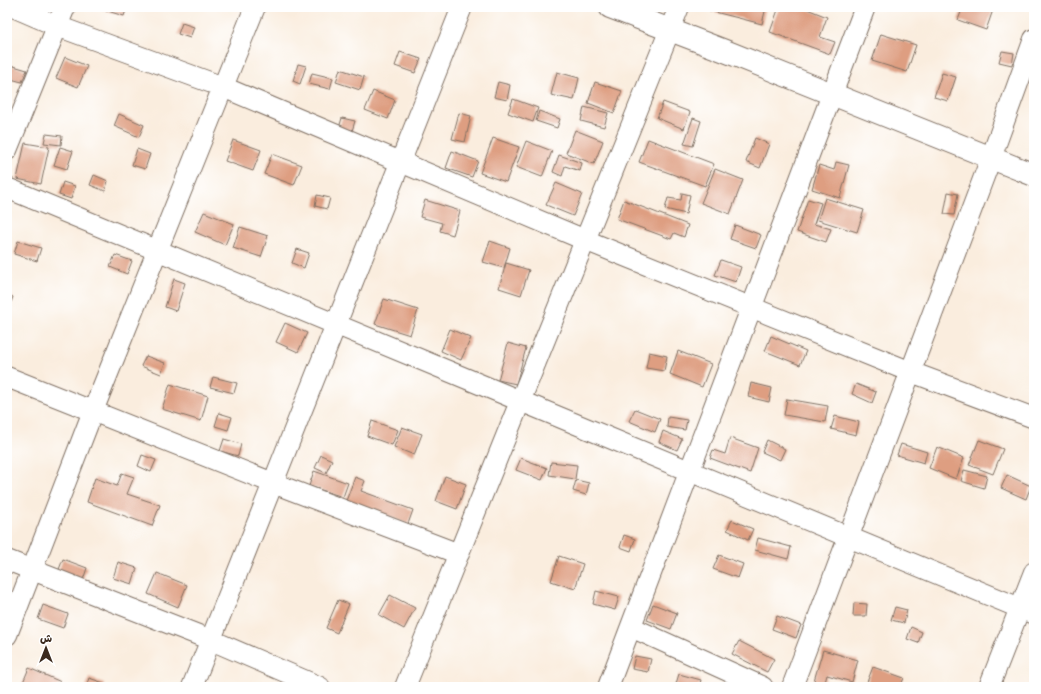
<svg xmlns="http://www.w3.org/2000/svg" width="1041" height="694" viewBox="0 0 1041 694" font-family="'Playpen Sans','Playpen Sans Arabic',sans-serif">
<rect width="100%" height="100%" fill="#fff"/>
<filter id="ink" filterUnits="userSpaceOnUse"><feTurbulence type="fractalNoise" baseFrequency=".025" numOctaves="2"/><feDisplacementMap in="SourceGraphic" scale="8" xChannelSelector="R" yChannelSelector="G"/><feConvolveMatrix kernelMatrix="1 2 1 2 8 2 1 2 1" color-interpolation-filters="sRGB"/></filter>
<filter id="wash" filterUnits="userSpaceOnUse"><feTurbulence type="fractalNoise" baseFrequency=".012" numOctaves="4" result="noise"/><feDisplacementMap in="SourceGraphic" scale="16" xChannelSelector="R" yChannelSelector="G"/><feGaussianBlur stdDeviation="0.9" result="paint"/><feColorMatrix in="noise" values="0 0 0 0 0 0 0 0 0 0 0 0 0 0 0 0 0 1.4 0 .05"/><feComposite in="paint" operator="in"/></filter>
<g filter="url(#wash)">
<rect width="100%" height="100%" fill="#faedde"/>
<g id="blocks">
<path fill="#de9e81" d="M94 7H127L124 16Z
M703 7H766L762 24 703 9Z
M779 7H802L827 17 820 37 835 42 830 54 770 32Z
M963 7H983L993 10 986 30 958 20Z
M182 23 194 27 190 38 178 34Z
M881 34 916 45 907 72 872 61Z
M1002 51 1014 53 1012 65 999 62Z
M400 52 421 59 415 73 395 66Z
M65 57 87 66 78 87 56 78Z
M7 64 27 70 22 82 7 78Z
M298 64 306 66 300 84 293 81Z
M340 69 364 77 360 90 336 82Z
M557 72 579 78 574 100 551 95Z
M312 73 333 78 330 89 309 84Z
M942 73 956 77 948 101 934 97Z
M498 82 510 85 507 100 494 97Z
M595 82 622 91 614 113 588 103Z
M373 91 395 100 388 119 365 110Z
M513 99 538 108 533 122 508 113Z
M663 102 690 112 684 129 657 118Z
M584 107 608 113 604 127 581 121Z
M539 111 560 119 557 128 536 121Z
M459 113 471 116 465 142 452 139Z
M119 114 144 125 139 137 114 126Z
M342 118 355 121 352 131 339 128Z
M693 118 701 121 693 146 684 144Z
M575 130 603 141 594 164 566 153Z
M46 134 62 136 61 145 44 143Z
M493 138 519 147 506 182 480 173Z
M755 138 769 144 760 168 746 162Z
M648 139 714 164 705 186 639 162Z
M233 140 261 150 253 171 225 161Z
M526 141 552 151 542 177 516 167Z
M25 143 49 147 41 184 17 179Z
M60 147 73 151 67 169 54 165Z
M137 149 150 154 145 169 132 165Z
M452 151 478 161 472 177 446 168Z
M272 154 302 165 294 185 264 174Z
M559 155 582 163 580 171 565 166 562 176 553 172Z
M836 162 849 165 840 198 812 189 819 165 834 170Z
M715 169 743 180 730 214 701 203Z
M94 175 108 181 105 191 90 185Z
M63 182 75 186 71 199 59 195Z
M556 183 582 194 573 216 546 205Z
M948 192 958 194 954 215 944 214Z
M682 193 690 195 686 214 665 209 668 198 681 200Z
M317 195 330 198 327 209 315 206Z
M825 198 864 210 857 232 818 220Z
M808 199 821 203 814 224 831 229 826 242 797 232Z
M425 200 460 211 453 235 440 231 442 223 420 217Z
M624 200 688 225 684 237 674 233 671 239 617 219Z
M204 212 234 224 225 245 195 232Z
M735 225 761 235 756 248 730 239Z
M240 227 268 236 261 257 233 248Z
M18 241 41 248 37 261 14 254Z
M490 241 510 248 504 268 483 262Z
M297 249 309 253 304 268 292 263Z
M115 255 132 261 127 274 110 267Z
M721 260 741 267 736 282 715 275Z
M506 263 529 270 521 295 499 288Z
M174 279 185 283 176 311 165 307Z
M7 294 13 297 7 313Z
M384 299 418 310 410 335 375 324Z
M285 323 307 333 298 352 276 342Z
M450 329 471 338 461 360 441 351Z
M771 336 806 351 800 365 765 351Z
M508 343 526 348 516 384 498 380Z
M678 351 711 364 702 387 670 374Z
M649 352 667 356 664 371 646 368Z
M146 356 165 363 161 374 141 366Z
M213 377 237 383 234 393 210 387Z
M751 383 772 388 769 402 748 397Z
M170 384 208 396 201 421 162 409Z
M856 384 876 392 872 403 852 394Z
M787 399 828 406 825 422 784 415Z
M635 409 660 419 655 432 629 421Z
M219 413 232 417 228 430 215 426Z
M835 416 859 422 856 435 831 429Z
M668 417 687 420 685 430 667 427Z
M372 421 398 430 392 445 367 436Z
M402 427 422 434 414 455 394 447Z
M663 431 682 439 677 450 659 442Z
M730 438 758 448 750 473 710 458 713 450 725 454Z
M224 439 241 444 238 456 220 451Z
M767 440 785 449 780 460 762 452Z
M979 440 1003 449 993 474 969 465Z
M901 444 927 452 924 463 897 455Z
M937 447 964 458 956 479 929 468Z
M142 455 156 460 151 472 138 466Z
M321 455 332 460 326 473 315 468Z
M521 458 547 468 542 480 516 470Z
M551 462 577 465 575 479 549 475Z
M964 470 987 476 984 488 961 481Z
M314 471 348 483 343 497 309 486Z
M122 473 134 477 127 494 160 505 152 526 87 502 95 478 117 486Z
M1007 475 1031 486 1026 499 1001 488Z
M445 476 466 484 457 509 436 501Z
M355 477 365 481 361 491 413 510 408 524 346 501Z
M576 480 589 483 586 495 573 491Z
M732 520 753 529 748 540 727 530Z
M624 535 635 539 631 551 620 547Z
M758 538 791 547 788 559 755 550Z
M719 555 743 564 738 578 713 569Z
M559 556 583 564 575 589 551 581Z
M63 559 87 568 83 580 58 572Z
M118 562 137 568 132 584 113 578Z
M157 573 187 585 178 607 148 594Z
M596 591 619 597 615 610 593 604Z
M390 595 415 608 404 629 379 615Z
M338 600 349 604 337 633 326 628Z
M854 603 867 604 866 616H853Z
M653 604 677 613 671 629 647 620Z
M43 605 68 614 63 628 38 619Z
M895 607 907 610 904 623 891 620Z
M777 616 801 625 796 638 772 629Z
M911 627 922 632 918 643 907 639Z
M739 641 774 659 767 672 732 654Z
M823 650 858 660 852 682 827 675 824 686 813 684Z
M635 656 651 659 648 672 632 669Z
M873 667 904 678 900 687H865Z
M29 668 61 682 58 687H21Z
M679 674 701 680 699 687H675Z
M89 678 104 683 103 687H86Z"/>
</g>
</g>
<g filter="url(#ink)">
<use href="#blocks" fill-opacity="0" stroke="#7e6e61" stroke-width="1"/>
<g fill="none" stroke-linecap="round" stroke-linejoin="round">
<g stroke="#7e6e61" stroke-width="22">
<path id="minor" d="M13 7 57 26 223 87 585 240 911 372 1034 418
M7 150 65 7
M7 188 1034 614
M7 377 273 483 459 554
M7 560 211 640 320 687
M631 627 763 687
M7 635 93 411 255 7
M192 687 462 7
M405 687 679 7
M608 687 865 7
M792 687 991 158 1034 39
M989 687 1034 572"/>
</g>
<g stroke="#7e6e61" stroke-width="24">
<path id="secondary" d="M610 7 725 51 1034 175"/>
</g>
<use href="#minor" stroke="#fff" stroke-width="20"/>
<use href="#secondary" stroke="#fff" stroke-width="22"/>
</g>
</g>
<rect width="1041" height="694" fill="none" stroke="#fff" stroke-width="24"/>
<g transform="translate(46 648)" stroke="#ffffff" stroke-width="3" paint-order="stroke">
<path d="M0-3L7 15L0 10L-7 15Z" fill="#3b2a1e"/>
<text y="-6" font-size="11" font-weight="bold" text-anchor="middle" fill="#3b2a1e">ش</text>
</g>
</svg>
